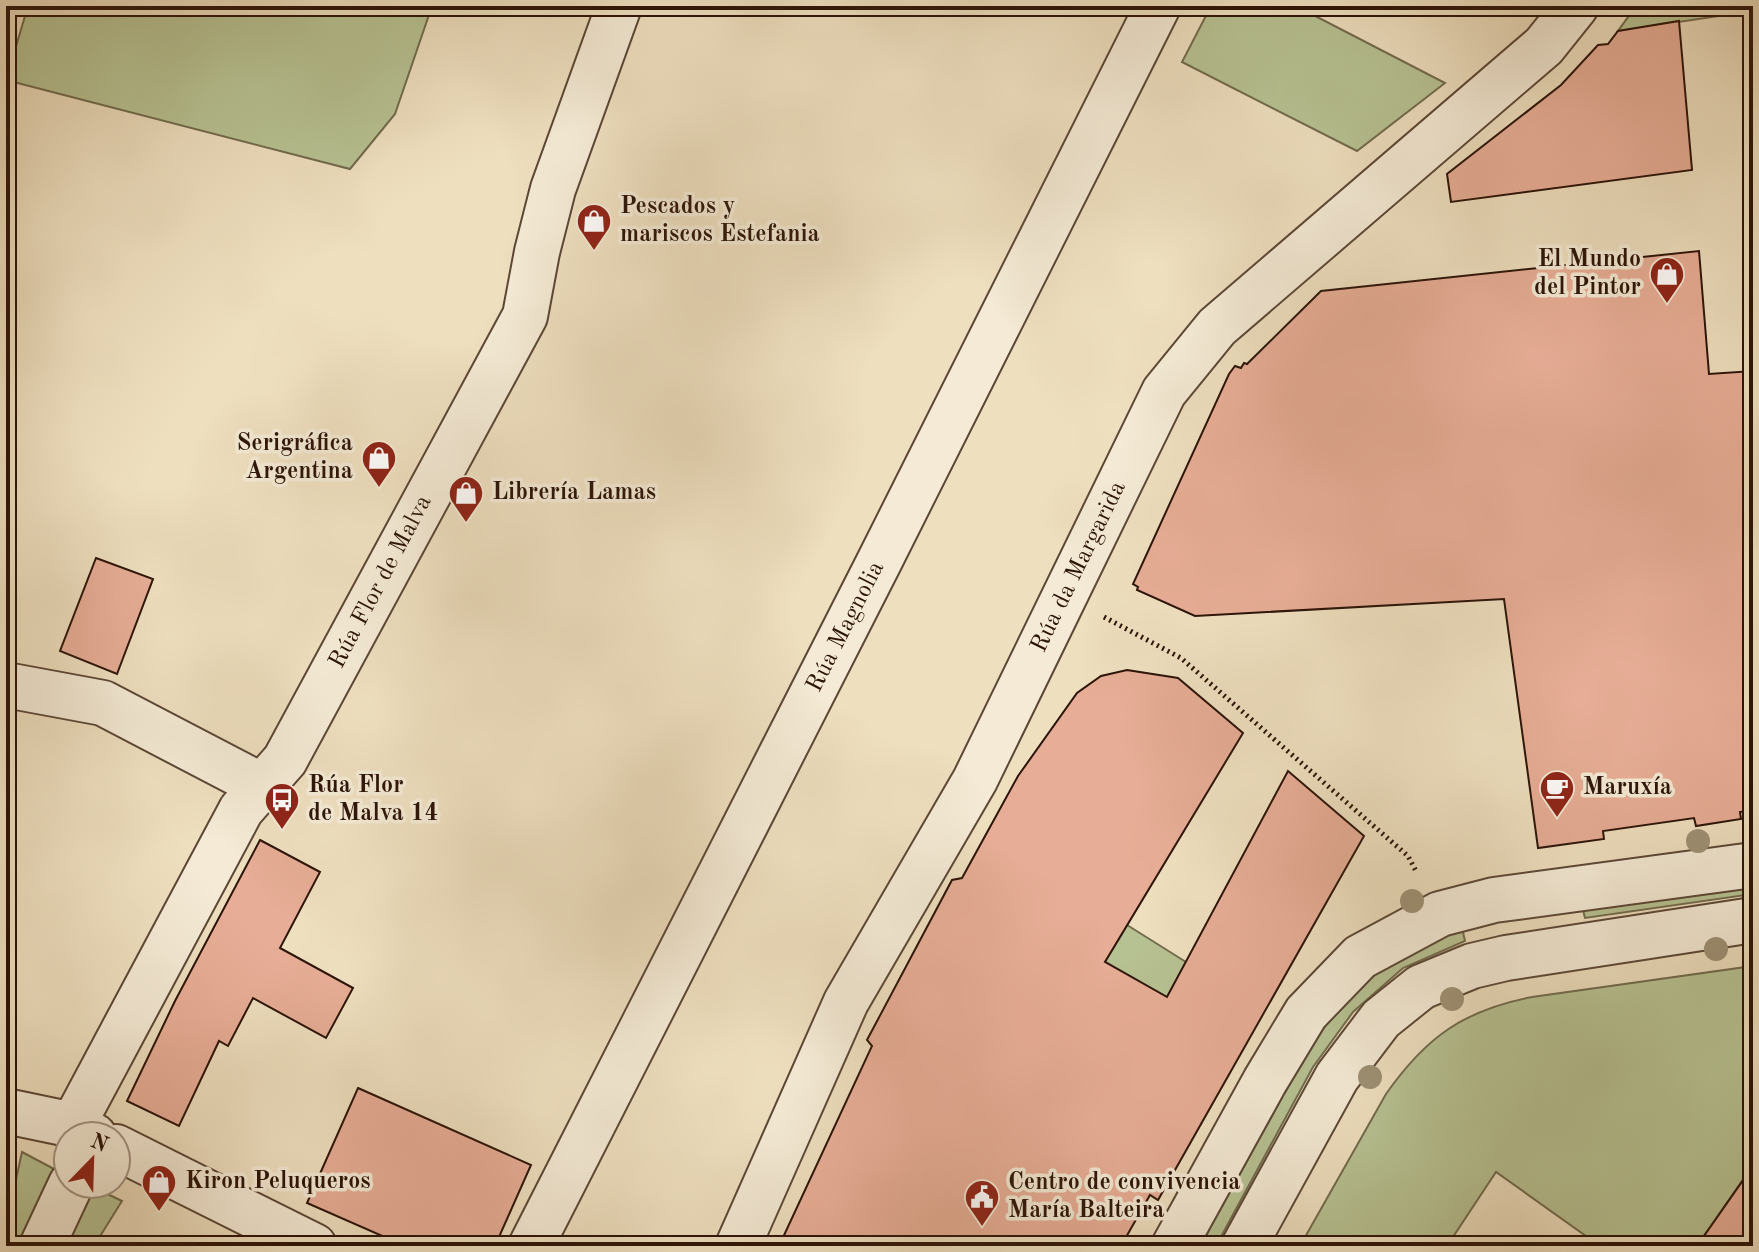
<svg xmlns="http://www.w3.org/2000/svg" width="1759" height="1252" viewBox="0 0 1759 1252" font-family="'Old Standard TT',serif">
<rect width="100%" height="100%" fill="#eedfbf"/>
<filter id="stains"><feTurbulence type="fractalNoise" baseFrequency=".0025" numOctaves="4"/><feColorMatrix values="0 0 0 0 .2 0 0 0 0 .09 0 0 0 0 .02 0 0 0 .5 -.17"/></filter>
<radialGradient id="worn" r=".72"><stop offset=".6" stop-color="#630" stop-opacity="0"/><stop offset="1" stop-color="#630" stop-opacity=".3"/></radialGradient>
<path fill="#b7c293" stroke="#726b4e" stroke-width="2" d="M28 6H432L395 114 350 169 6 80Z
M1211 6H1296L1445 83 1357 151 1182 62Z
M1636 6H1753V11L1618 31Z
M1753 881V894L1585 918 1582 906Z
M1092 903 1186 962 1167 997 1071 942Z
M1462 928 1465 941 1403 968 1353 1012 1313 1067 1216 1246H1200L1312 1043 1343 1003 1382 968 1420 944Z
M1753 966V1165L1697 1246H1600L1496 1172 1447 1246H1300L1386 1094C1426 1037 1464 1010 1532 997Z
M22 1152 56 1170 25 1246H6V1225Z
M89 1185 122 1201 94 1246H64Z"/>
<path fill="#e7ad96" stroke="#2c1408" stroke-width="2" d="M1679 21 1692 170 1451 202 1447 174 1561 85 1598 45 1608 44 1618 31Z
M1699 251 1709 374 1753 371V810L1740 812 1741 819 1696 826 1694 818 1603 831 1604 839 1538 848 1504 599 1195 616 1137 590 1138 587 1133 584 1229 374 1235 366 1241 368 1244 363 1247 364 1321 291Z
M96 558 153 579 117 674 60 651Z
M1127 670 1178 678 1243 733 1105 962 1167 997 1288 771 1364 836 1158 1200 1150 1195 1121 1246H779L872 1046 867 1040 952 880 962 878 1018 776 1077 693 1101 676Z
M260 840 320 872 280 948 353 988 326 1038 253 998 228 1046 219 1041 179 1126 127 1101 175 1001Z
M358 1088 531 1165 495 1246H405L307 1203Z
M1753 1166V1246H1697Z"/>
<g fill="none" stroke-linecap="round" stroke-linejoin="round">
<g stroke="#5c4736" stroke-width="48">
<path id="minor" d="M6 685 103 703 262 786
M6 1111 73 1125 94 1136
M73 1125 241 810 285 760 525 316 537 252 553 189 619 6
M116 1147 314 1246
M42 1246 71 1184
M531 1246 879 562 1158 6
M738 1246 846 1002 975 780 1164 392 1217 327 1544 46 1576 6
M1174 1246 1265 1081 1306 1013 1360 957 1440 914 1494 900 1753 865
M1244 1246 1337 1077 1381 1019 1421 987 1472 966 1506 958 1753 920"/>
</g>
<path stroke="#2c1408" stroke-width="5" stroke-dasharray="2 4" stroke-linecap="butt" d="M1104 617 1181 658 1408 856 1417 873"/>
<use href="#minor" stroke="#f4ead5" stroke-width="44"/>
</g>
<g fill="#9e9175">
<circle cx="1698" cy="841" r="12"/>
<circle cx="1412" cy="901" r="12"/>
<circle cx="1716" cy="949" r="12"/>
<circle cx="1452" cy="999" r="12"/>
<circle cx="1370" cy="1077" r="12"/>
</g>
<defs>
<g id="shop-pin" transform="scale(1.8)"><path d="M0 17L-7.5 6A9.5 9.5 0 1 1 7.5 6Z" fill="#8f2418" stroke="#f4ead5"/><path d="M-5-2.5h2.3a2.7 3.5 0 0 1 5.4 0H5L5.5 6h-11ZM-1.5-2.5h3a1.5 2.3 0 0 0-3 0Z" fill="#fff"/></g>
<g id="cafe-pin" transform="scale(1.8)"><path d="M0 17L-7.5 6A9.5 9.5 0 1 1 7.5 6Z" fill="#8f2418" stroke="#f4ead5"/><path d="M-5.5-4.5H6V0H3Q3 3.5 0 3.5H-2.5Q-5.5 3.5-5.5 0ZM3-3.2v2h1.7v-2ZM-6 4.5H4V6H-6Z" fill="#fff"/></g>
<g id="bus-pin" transform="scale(1.8)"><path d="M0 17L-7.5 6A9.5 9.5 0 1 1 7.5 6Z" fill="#8f2418" stroke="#f4ead5"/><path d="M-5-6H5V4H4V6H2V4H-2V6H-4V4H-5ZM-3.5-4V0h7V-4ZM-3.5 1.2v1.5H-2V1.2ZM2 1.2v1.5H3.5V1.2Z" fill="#fff"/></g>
<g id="civic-pin" transform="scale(1.8)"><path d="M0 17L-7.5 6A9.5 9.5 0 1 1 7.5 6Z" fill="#8f2418" stroke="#f4ead5"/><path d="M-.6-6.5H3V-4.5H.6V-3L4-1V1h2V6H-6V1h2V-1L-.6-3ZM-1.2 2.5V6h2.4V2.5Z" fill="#fff"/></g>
</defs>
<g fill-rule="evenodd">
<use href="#shop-pin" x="594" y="221"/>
<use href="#shop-pin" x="1667" y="274"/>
<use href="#shop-pin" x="379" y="458"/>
<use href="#shop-pin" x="466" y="493"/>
<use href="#cafe-pin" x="1557" y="788"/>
<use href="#bus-pin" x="282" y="800"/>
<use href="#shop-pin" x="159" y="1182"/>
<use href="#civic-pin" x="982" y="1197"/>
</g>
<g text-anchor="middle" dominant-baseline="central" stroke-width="7" stroke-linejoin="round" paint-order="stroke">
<g font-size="24" font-weight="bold" fill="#2c1408" stroke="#f4ead5" text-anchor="start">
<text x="620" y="207">Pescados y<tspan x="620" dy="28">mariscos Estefania</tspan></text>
<text x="1641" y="260" text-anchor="end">El Mundo<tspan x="1641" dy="28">del Pintor</tspan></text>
<text x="353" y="444" text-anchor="end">Serigráfica<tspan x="353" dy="28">Argentina</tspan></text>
<text x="492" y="493">Librería Lamas</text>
<text x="308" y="786">Rúa Flor<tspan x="308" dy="28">de Malva 14</tspan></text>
<text x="1583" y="788">Maruxía</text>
<text x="185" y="1182">Kiron Peluqueros</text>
<text x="1008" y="1183">Centro de convivencia<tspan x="1008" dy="28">María Balteira</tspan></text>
</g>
<g font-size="24" fill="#2c1408" stroke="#f4ead5">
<text transform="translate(1079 567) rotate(-64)">Rúa da Margarida</text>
<text transform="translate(381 582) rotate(-62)">Rúa Flor de Malva</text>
<text transform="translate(846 627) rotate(-63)">Rúa Magnolia</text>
</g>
</g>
<rect width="1759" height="1252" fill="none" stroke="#eedfbf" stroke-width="32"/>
<rect x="8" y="8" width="1743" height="1236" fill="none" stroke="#2c1408" stroke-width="4"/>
<rect x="16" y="16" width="1727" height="1220" fill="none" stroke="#2c1408" stroke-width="2"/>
<g transform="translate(92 1160) rotate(23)"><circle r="38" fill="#f4ead5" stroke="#a49483" stroke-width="2"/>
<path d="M0-6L14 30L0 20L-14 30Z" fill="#8f2418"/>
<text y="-12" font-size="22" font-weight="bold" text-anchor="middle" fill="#2c1408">N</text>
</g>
<rect width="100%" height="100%" filter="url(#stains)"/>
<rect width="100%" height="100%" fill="url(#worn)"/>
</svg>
